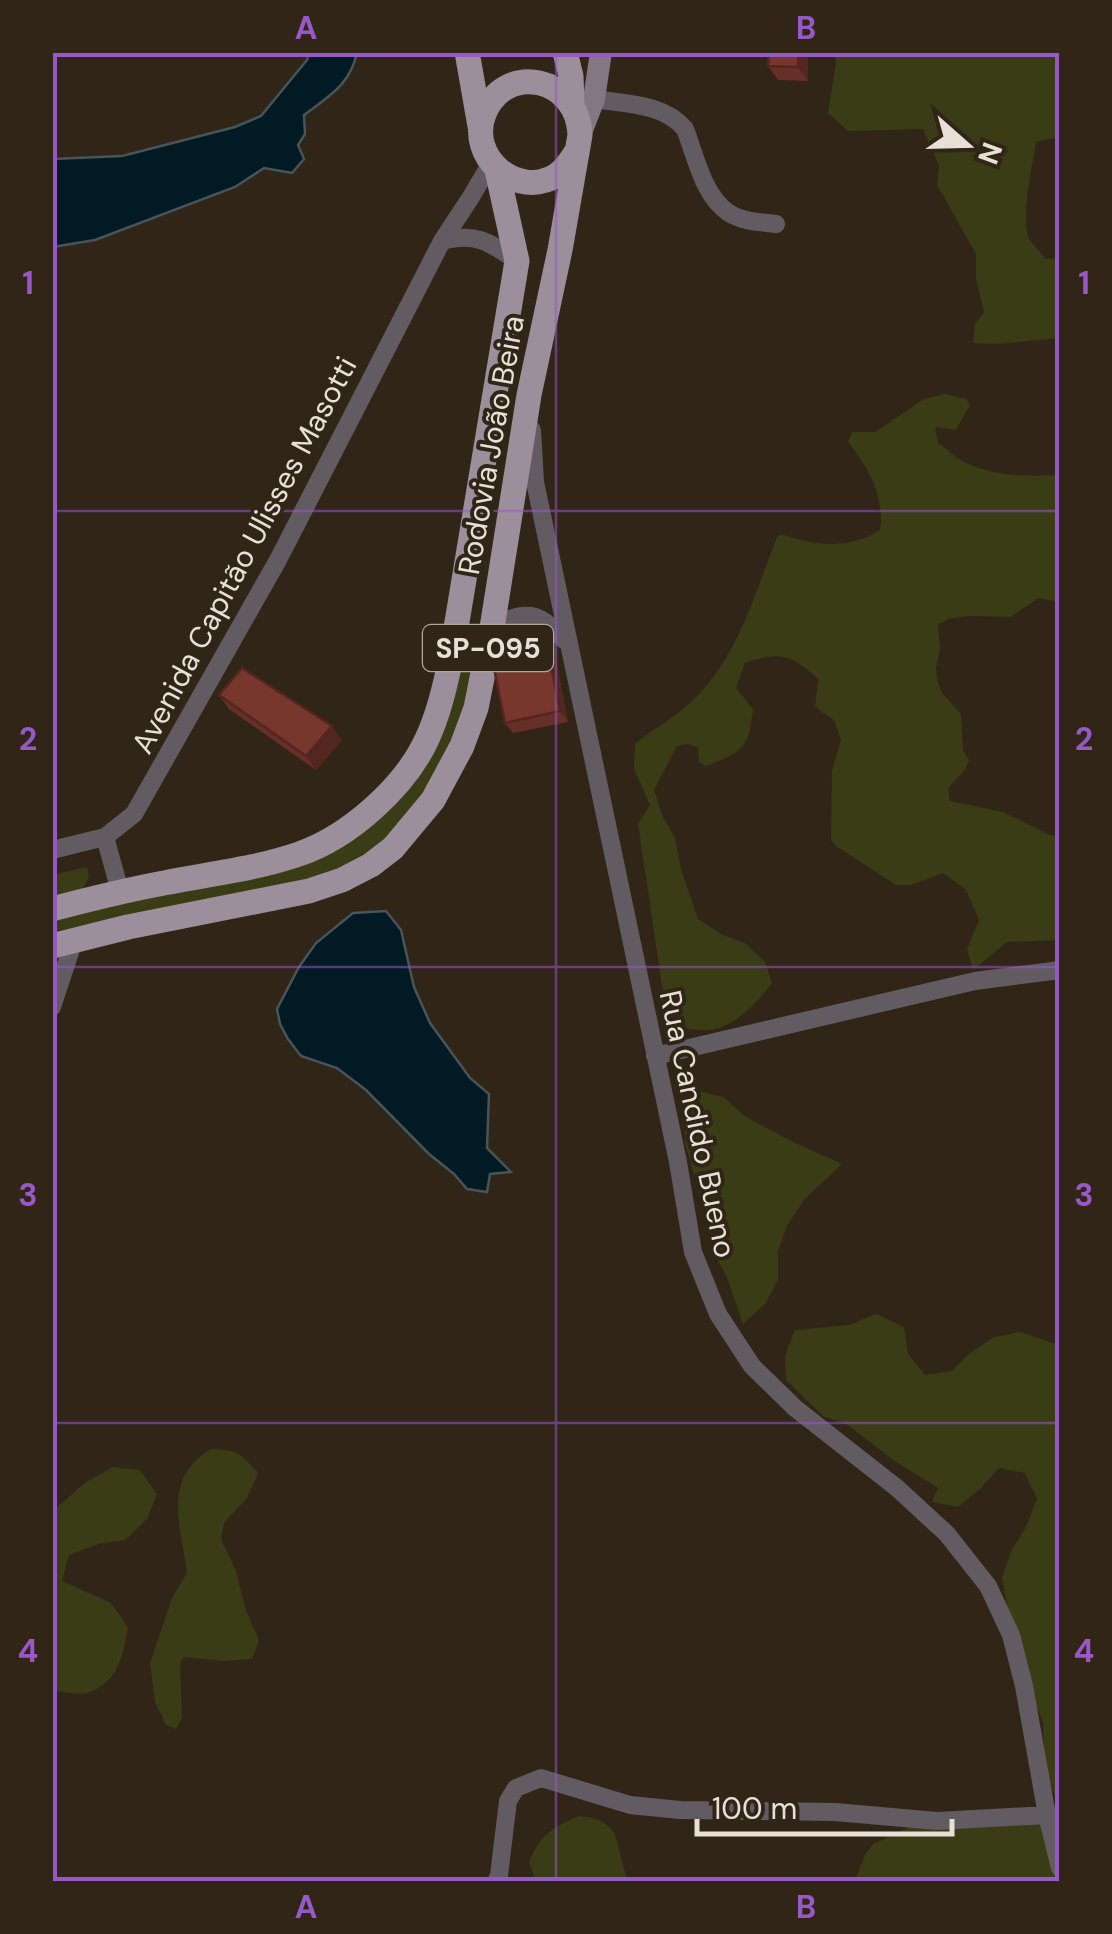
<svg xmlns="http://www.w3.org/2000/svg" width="1112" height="1934" viewBox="0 0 1112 1934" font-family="'DM Sans',sans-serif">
<rect width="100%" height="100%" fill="#302517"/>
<path fill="#393c15" d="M835 53H1059V137L1036 142C1033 166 1019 220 1030 240 1034 246 1041 253 1046 259L1059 258V338L998 344 973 343 975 324 984 312 976 279V254L937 185 939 166 923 129 848 131 828 113 836 62Z
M945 394 966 399 970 405 956 430 935 427 938 443C947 449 955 457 964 462 992 476 1029 477 1059 475V602L1039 598 1010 617 967 616 948 619 938 625 940 650 936 668 937 679 942 693 961 714 963 750 969 760 965 770 948 788 950 801 1003 812 1052 836 1059 835V940L1007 942 973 970 967 949 979 920 966 890 943 873 911 885H896L836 846 831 840 832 770 841 740 834 720 815 707 818 679C791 654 780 651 745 663L736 688 753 709C748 750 744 750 707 766L699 762 698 747 687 744 677 746 654 790 662 815 675 838 681 869 698 919 721 934 746 944 765 962 772 983C758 1002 734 1028 709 1030 696 1031 681 1028 668 1026L638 824 650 805 634 769 635 744C654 728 673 719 691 702 738 658 754 595 777 537L781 534C815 546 849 550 880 530 885 497 868 467 848 442L852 432H875L924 399Z
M459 657 475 659 464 713 440 768 408 816 374 850 331 874 53 932V919L119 902 385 813Z
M87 867 89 877 82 890 53 899 52 875Z
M698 1091 724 1097 743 1115 791 1141 842 1164 804 1200 787 1226 778 1251V1280L765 1304 743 1324 726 1275 713 1252 709 1225 685 1144V1115Z
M876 1314 904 1327 908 1354 925 1375 952 1371 970 1353 994 1337 1020 1332 1059 1345V1809L1049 1779 1044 1750 1043 1722 1032 1696 1012 1635 1002 1577 1012 1549 1026 1527 1037 1499 1025 1473 999 1468 981 1488 958 1507 932 1502 938 1488 893 1460 848 1425 823 1416 786 1380 785 1355 795 1330 850 1325Z
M211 1449C237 1449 241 1454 258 1473L247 1498 224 1523 221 1539 236 1571 246 1611 259 1640 252 1659 224 1661 184 1657 180 1665 182 1718 176 1729 166 1725 155 1702 150 1663 172 1598 187 1573C181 1525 161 1479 211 1449Z
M113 1467 140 1470 157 1494 147 1519 125 1540 98 1544 69 1555 62 1581 111 1603 128 1627C124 1655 117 1685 86 1693 77 1695 62 1691 53 1691V1511L86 1482Z
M1047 1815 1059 1868V1881L854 1882 865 1855 873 1844 913 1825Z
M580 1816C627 1821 613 1848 629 1881H536L529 1862C540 1835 553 1826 580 1816Z"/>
<path fill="#021a24" stroke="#47555a" stroke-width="2.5" d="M309 53H357C349 86 330 95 304 115L305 134 298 145 304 159 292 173 264 168 235 187 95 240 53 247V159L122 156 235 127 261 116 307 60Z
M386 911 401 930 414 987 430 1023 470 1078 489 1094 487 1148 511 1172 490 1174 487 1192 467 1189 454 1174 429 1154 366 1090 337 1068 301 1056 288 1039 280 1024 277 1009 299 967 316 943 353 913Z"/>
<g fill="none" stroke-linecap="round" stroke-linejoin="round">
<path stroke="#625b61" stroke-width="18" d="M594 99C625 104 664 103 685 129 696 157 703 196 729 213 743 222 761 222 776 224
M442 241C476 232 489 242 517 261
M532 430 535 482 678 1162 693 1252 718 1314 752 1366 795 1408 897 1488 947 1534 988 1586 1011 1635 1024 1686 1047 1815 1060 1868
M492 628C523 609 540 611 564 640
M105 837 120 891
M52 850 105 837 134 814 278 560 442 241 471 197 491 163
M52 1007 74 940
M655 1056 975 981 1060 970
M496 1882 499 1875 508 1801 516 1788 541 1778 630 1805 680 1810 835 1812 937 1821 1047 1815"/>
<path stroke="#837882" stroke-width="22" d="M580 135 594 99 601 52"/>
<path stroke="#9c8e9a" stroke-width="25" d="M467 52 480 126
M565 52 571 76 572 104
M52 909C90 899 126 890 164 883 209 874 256 869 299 854 349 837 405 787 427 739 439 713 445 686 451 658L517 261 497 170
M52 946 128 927 309 891 342 880 371 865 393 848 433 800 462 746 476 708 492 628 529 395 560 250 580 135C578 77 505 61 484 114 467 157 517 200 557 175 566 169 571 160 577 151"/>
</g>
<path fill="#662f27" d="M769 52H808V81L778 80 768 66Z
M548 651 556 661 568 722 513 733 505 723Z
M219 695 342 740 316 770 229 709Z"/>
<path fill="#532620" d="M798 52H808V81L798 67Z
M548 651 556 661 568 722 560 711Z
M332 726 342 740 316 770 306 756Z"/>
<path fill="#77372d" stroke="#532620" stroke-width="2.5" d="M769 52H798V67L768 66Z
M526 648 548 651 560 711 505 723 494 668 504 655Z
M242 668 332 726 306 756 219 695Z"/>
<path fill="none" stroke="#9659c5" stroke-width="2.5" stroke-opacity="0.55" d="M556 52V1882M52 511H1060M52 967H1060M52 1423H1060"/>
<g text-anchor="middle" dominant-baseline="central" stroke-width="8" stroke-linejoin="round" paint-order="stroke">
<rect fill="#302517" stroke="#b1a89d" stroke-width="2.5" x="423" y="625" width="130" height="46" rx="8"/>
<g font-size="28" font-weight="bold" fill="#e8e0d7">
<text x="488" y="648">SP-095</text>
</g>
<g font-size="30" fill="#e8e0d7" stroke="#302517">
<text transform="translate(491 445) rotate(-80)">Rodovia João Beira</text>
<text transform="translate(244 555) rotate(-62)">Avenida Capitão Ulisses Masotti</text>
<text transform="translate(698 1124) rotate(78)">Rua Candido Bueno</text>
</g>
</g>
<rect width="1112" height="1934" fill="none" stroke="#302517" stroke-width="110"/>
<g transform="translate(967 145) rotate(110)" stroke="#302517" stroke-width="8" paint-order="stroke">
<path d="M0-8L18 38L0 25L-18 38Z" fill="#e8e0d7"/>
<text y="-15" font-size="28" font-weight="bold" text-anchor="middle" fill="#e8e0d7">N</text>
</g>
<path d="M697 1819v15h255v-15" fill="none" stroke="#e8e0d7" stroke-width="5"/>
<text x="712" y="1819" font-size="30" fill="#e8e0d7" stroke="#302517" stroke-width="8" paint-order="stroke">100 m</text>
<rect x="55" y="55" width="1002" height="1824" fill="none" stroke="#9659c5" stroke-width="4"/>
<g font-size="32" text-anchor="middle" font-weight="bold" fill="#9659c5">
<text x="306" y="39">A</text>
<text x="806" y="39">B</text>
<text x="28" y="294">1</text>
<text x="1084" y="294">1</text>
<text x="28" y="750">2</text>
<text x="1084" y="750">2</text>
<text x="28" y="1206">3</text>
<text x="1084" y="1206">3</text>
<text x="28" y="1662">4</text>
<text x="1084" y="1662">4</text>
<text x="306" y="1918">A</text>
<text x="806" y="1918">B</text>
</g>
</svg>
